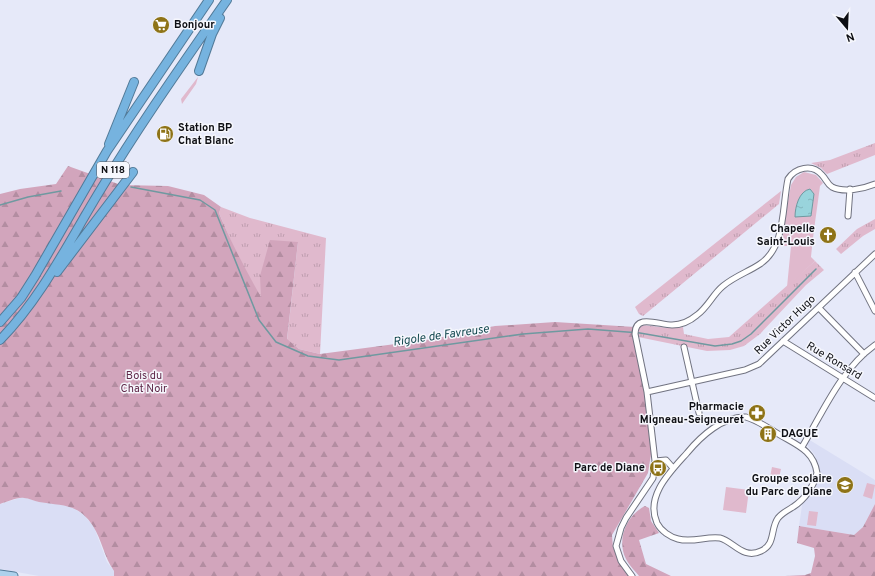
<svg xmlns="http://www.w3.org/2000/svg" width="875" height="576" viewBox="0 0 875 576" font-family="Overpass,sans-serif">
<defs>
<pattern id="grass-tufts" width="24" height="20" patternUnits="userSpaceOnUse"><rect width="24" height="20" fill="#e0b9cd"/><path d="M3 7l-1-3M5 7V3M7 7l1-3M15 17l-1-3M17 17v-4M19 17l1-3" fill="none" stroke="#bf9eaf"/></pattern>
<pattern id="forest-firs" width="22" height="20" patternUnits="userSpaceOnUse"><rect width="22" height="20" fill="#d2a5bc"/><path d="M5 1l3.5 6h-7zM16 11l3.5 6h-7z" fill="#b38da1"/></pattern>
<pattern id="water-ripples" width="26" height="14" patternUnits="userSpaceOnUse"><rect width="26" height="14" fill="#99d4dc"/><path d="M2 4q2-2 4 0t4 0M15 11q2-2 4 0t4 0" fill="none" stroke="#83b5bc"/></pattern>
</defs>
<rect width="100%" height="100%" fill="#e6e9f9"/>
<path fill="#dadef5" d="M808 439 875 480V504L863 527 854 535 799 526 803 499 808 494 818 468 815 455 807 445 806 442Z
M23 497 40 502 59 503 72 507 84 515 94 527 107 562 114 571V576H39L0 569V504Z"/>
<path fill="url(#grass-tufts)" d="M875 143V155L827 174 821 168 811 163 830 160Z
M781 191 779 204 643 316 639 314 635 307Z
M221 207 250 218 326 238 320 354 299 349 287 340 298 242 261 298 240 262 219 213Z
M875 219V229L863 236 841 254 836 249 857 229Z
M815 261 824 270 806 285 760 334 744 346 730 350 707 351 638 337 637 330 639 325C652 325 668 330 683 327L684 334 708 339 729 337Z"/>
<path fill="url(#forest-firs)" d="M68 166 121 185 168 186 204 195 221 207 219 213C231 242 245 269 261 297L260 276 270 240 298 242 287 339 299 349 320 354 433 339 495 326 555 322 635 327 646 383 652 448 648 473 612 535 613 548 635 576H114V571C104 557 102 540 93 526 78 503 62 506 39 502 34 501 29 498 24 498 17 497 7 502 0 504V194L20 189 56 184Z
M875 504V576H785L805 575 811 573 815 556 814 548 797 543 799 526 854 535 863 527Z
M645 506 649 508 651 521 659 533 639 540 646 564 671 576H639C635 571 629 565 626 559 616 539 627 515 645 506Z"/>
<path fill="#e0b9cd" d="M198 77 196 84 182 104 181 99Z
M804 172 816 175 823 183 820 186C817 210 813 233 811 257L815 261 787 287 791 246H780L791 185 796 177Z
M772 467 781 469 779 478 770 477Z
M867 483 875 485 872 499 863 496Z
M726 487 749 490 746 513 723 510Z
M809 511 818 512 816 526 807 525Z"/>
<path fill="url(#water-ripples)" stroke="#6f99a0" d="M810 189 814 194 811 216 795 217C795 207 799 191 810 189Z"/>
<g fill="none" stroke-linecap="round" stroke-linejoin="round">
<path stroke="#6f99a0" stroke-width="1.5" d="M131 187 200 200 215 210 259 320 276 342 308 356 339 360 523 334 588 329 640 333 715 346 732 344 741 341 751 334 816 269
M0 205 28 197 61 191"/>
<g stroke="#717381" stroke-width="7">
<path id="minor" d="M848 216 850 189
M855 272 875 311
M819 308 864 354
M783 341 875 398
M684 347 699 413
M647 392 745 370 759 364 875 254
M746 417C759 421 768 428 780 435 797 445 814 451 817 473 813 488 805 499 793 507 788 510 782 513 778 518 770 529 776 544 761 551 743 560 733 541 720 538 706 536 693 543 678 539 670 537 661 531 657 523 645 496 670 472 687 453 701 436 723 416 746 417Z
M802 447C823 412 841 369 875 345
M655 461 666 460 673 468
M632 576 621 561 616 546 621 528 626 518 653 478 655 461 647 392 635 334C635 313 659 325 672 325 681 325 690 321 697 315 708 307 713 294 723 286 735 276 748 272 760 264 786 247 782 206 788 179 795 168 812 163 822 175 826 179 827 184 832 187 844 193 863 189 875 184"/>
</g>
<g stroke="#527a98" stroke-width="9">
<path id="major" d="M0 574 14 576"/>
</g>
<g stroke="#527a98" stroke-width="10">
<path id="highway" d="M199 71 212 34 220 18
M109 144 134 82
M57 272 133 172
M0 322 21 298 35 276 107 151 209 0
M0 340C43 296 69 241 101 189 140 124 184 62 227 0"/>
</g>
<use href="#minor" stroke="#fff" stroke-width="5"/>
<use href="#major" stroke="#add1ec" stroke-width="7"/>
<use href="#highway" stroke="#76b3df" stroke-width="8"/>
</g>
<defs>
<g id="supermarket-disc" transform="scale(0.9)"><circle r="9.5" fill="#8e7317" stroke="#f6f7fd"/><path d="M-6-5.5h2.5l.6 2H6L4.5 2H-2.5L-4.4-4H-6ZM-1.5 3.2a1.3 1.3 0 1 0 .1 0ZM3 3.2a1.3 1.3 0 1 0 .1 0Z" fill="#fff"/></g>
<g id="fuel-disc" transform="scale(0.9)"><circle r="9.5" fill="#8e7317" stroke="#f6f7fd"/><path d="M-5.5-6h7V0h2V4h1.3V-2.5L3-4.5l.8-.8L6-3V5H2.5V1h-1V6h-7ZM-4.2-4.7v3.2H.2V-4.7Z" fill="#fff"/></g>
<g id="church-disc" transform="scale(0.9)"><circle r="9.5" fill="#8e7317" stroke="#f6f7fd"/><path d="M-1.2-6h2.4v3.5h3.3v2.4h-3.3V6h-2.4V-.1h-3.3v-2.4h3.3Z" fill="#fff"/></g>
<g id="pharmacy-disc" transform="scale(0.9)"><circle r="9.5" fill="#8e7317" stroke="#f6f7fd"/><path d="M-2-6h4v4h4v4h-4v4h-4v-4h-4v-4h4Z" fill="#fff"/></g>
<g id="building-disc" transform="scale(0.9)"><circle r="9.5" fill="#8e7317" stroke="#f6f7fd"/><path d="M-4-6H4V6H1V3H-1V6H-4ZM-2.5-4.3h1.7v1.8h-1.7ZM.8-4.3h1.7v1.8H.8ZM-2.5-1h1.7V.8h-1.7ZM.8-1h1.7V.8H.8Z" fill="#fff"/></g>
<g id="bus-disc" transform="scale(0.9)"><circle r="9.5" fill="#8e7317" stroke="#f6f7fd"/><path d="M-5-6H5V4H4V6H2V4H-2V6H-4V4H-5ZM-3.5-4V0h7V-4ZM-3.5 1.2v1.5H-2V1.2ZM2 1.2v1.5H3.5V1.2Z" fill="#fff"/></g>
<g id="school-disc" transform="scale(0.9)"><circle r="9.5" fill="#8e7317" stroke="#f6f7fd"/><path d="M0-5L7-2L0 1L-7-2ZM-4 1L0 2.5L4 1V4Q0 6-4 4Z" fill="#fff"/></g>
</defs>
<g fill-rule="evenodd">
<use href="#supermarket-disc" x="161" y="25"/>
<use href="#fuel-disc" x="165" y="134"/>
<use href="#church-disc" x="828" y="235"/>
<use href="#pharmacy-disc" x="757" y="413"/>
<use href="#building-disc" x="768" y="434"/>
<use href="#bus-disc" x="658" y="468"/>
<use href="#school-disc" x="845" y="485"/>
</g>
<g text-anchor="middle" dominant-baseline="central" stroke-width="3" stroke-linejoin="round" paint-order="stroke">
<rect fill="#f6f7fd" stroke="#54555a" stroke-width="1" x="97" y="162" width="32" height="16" rx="3"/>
<g font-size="10" font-weight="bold" fill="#0e0f14">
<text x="113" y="170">N 118</text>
</g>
<g font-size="11" font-weight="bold" fill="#0e0f14" stroke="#f6f7fd" text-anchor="end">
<text x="174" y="25" text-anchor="start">Bonjour</text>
<text x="178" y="128" text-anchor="start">Station BP<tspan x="178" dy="13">Chat Blanc</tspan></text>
<text x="815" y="229">Chapelle<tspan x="815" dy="13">Saint-Louis</tspan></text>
<text x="744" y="407">Pharmacie<tspan x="744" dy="13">Migneau-Seigneuret</tspan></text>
<text x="781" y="434" text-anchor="start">DAGUE</text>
<text x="645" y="468">Parc de Diane</text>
<text x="832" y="479">Groupe scolaire<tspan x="832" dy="13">du Parc de Diane</tspan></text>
</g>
<g font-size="11" fill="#0e0f14" stroke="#f6f7fd">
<text transform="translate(785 325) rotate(-44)">Rue Victor Hugo</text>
<text transform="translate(834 361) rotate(31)">Rue Ronsard</text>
</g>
<g font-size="11" fill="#61294a" stroke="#f6f7fd">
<text x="144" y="376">Bois du<tspan x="144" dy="13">Chat Noir</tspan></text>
</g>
<g font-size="12" font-style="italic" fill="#164a51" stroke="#f6f7fd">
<text transform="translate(441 336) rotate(-8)">Rigole de Favreuse</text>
</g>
</g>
<g transform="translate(847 28) rotate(161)" stroke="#f6f7fd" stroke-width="3" paint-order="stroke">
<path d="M0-3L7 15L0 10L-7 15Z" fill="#0e0f14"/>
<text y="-6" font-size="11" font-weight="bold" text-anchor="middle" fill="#0e0f14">N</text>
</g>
</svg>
